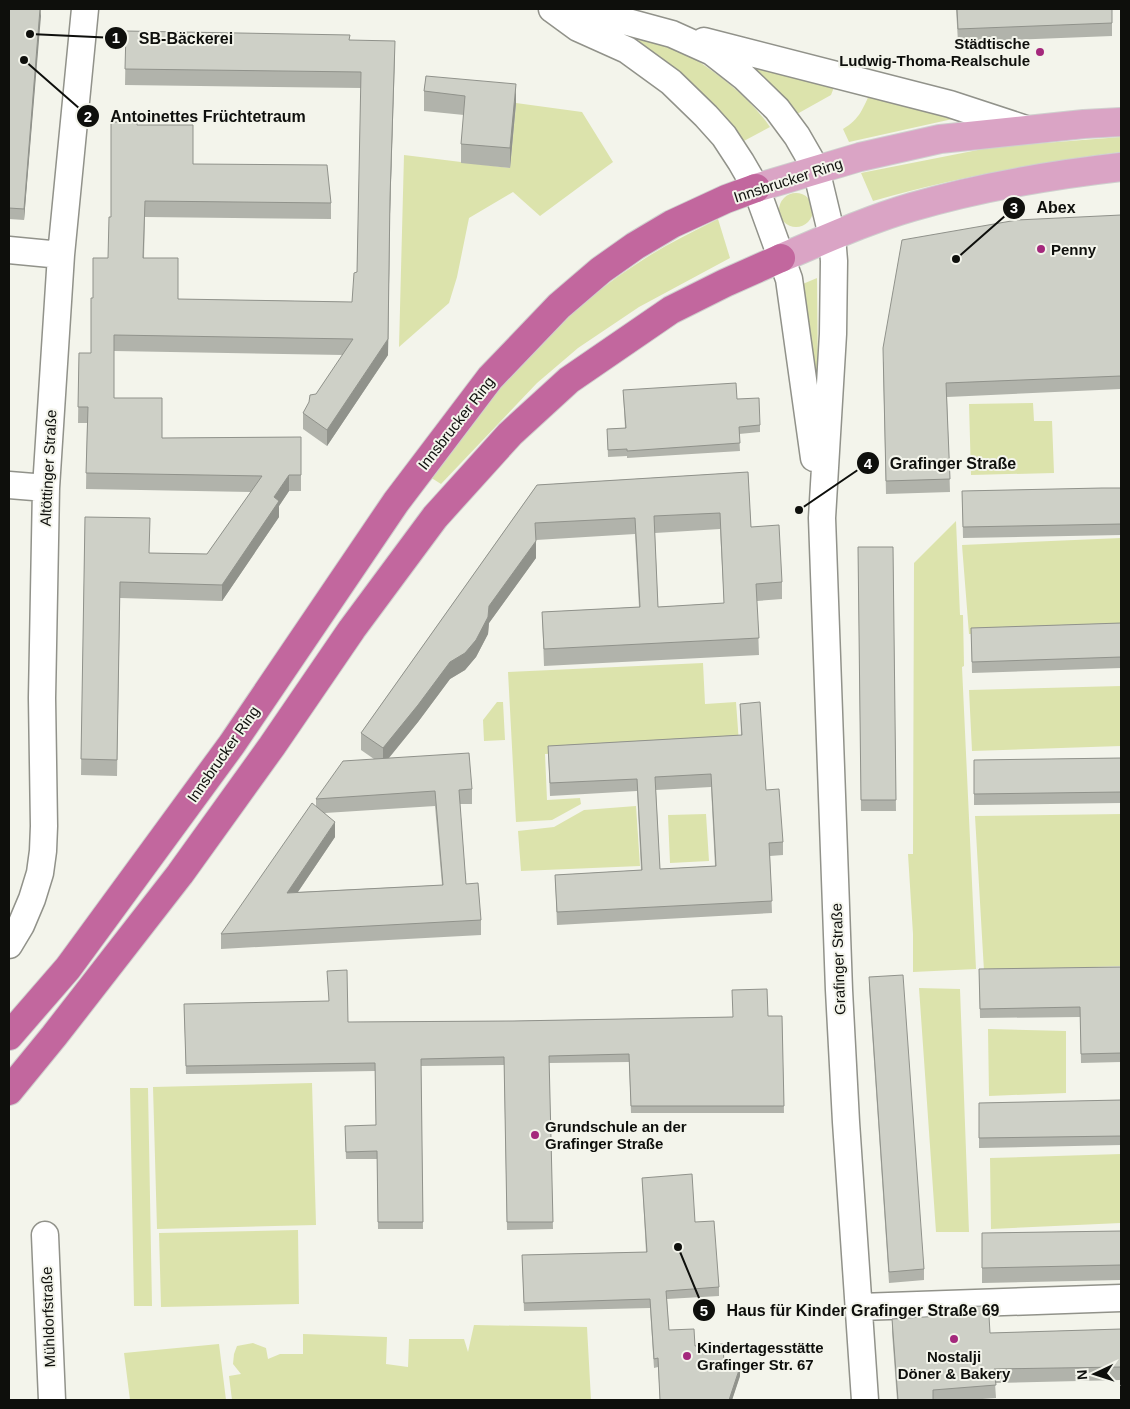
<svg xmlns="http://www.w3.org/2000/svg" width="1130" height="1409" viewBox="0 0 1130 1409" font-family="Helvetica,sans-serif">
<rect width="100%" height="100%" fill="#f3f4eb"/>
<path fill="#dce3ac" d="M645 34C660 41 675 48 690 56 719 74 751 99 770 127L742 142 721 113 699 91 642 47 637 38Z
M742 63 836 82 831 95 797 114Z
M871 91 957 118 849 142 843 129C860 119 863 108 871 91Z
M516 103 582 112 613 162 540 216 513 192 469 218 457 277 449 303 399 347 404 155 510 168Z
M1121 137V152C1037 163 954 178 873 201L861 173 993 147Z
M779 210a17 17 0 1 1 34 0a17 17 0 1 1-34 0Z
M718 219 730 258 639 307 578 348 537 383 441 484 430 477C486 399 553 318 635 265 661 247 690 233 718 219Z
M817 278 818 392 798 286Z
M1033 403 1034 421H1052L1054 473 971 475 969 404Z
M956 521 960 615H963L964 666 962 667 976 969 913 972V934L908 854H913L914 563Z
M1121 538V628L969 634 962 545Z
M703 663 705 704 736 702 739 743 545 754 547 800 580 798 581 804 552 820 516 822 508 672Z
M1121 686V746L972 751 969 690Z
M497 702H503L505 740 484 741 483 720Z
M636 806 640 866 521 871 518 831 554 827 584 810Z
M706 814 709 861 670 863 668 815Z
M1121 814V966L984 971 975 816Z
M919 988 960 989 969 1232H936Z
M988 1029 1066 1031V1093L989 1096Z
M312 1083 316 1225 157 1229 153 1087Z
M130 1088H148L152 1306H134Z
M1121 1154V1223L991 1229 990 1158Z
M298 1230 299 1304 161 1307 159 1233Z
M474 1325 587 1327 591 1400H232L229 1376 241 1374 233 1364 234 1354 237 1346 253 1343 266 1348 268 1359 280 1354H303V1334L387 1337 386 1364 408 1367 409 1339H464L468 1352Z
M219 1344 226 1400H130L124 1353Z"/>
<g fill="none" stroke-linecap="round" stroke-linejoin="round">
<g stroke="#91928a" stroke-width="29">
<path id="minor" d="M552 9 587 11 672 34 712 52 744 77 777 109 797 136 816 169 832 236 834 261 833 334 822 518 839 990 846 1122 865 1400
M552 9 578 28 627 50 671 82 706 116 724 136 741 162 756 188 789 279 814 458
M704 41 950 104 1026 129
M9 250 61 255
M9 485 46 488
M9 945 21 925 32 899 40 873 43 851 44 826 42 698 46 488 61 255 85 9
M45 1235 52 1400
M860 1307 1121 1298"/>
</g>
<g stroke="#cfcfce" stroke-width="30">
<path id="major" d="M756 188 860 157 940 139 1084 124 1121 122
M781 258C824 240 867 220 912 207 980 187 1051 175 1121 167"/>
</g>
<g stroke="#cfcfce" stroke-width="30">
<path id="highway" d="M9 1036 68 968 232 744 396 502 490 378 559 306 601 270 635 246 672 224 726 199 756 188
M9 1091 54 1036 180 874 272 746 352 629 435 517 510 434 569 380 671 310 725 283 781 258"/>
</g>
<use href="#minor" stroke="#fff" stroke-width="26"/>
<use href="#major" stroke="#daa4c5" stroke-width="28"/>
<use href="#highway" stroke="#c2679e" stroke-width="28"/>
</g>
<path fill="#b1b3ab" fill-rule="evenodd" d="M9 9H41L24 220 9 219Z
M956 9H1112V36L958 42Z
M126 31 350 40 395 57 390 214 388 355 327 446 303 429V413L343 355 114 351V398L162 438 301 437V491H289L279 506V517L222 601 120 598 117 776 81 775 85 517 149 553 207 554 251 492 86 489 87 423H78L79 353H91L93 298 108 258 111 217 137 125 193 164 331 203V219L145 217 144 258 178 299 352 302 357 272 361 88 125 85Z
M426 76 516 103 510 168 461 163V144L464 115 424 111V91Z
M1121 215V389L947 397 950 492 886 494 883 362Z
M623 390 737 399 760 425V432L739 434 740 451 627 458V456L608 457 607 429 625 428Z
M748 472 751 527 782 582V599L757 601 759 655 544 666 542 612 639 607 635 534 536 540V558L489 623 488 634 476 657 465 670 450 679 418 722 389 758 472 789V804H460L466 884 481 920V935L221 949V934L316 806V799L374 759 361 750V733L537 485ZM720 529 724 603 658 607 655 533ZM435 806 442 885 298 892 335 837 325 813Z
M1121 488V535L963 538 962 491Z
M858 547H893L896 811H861Z
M1121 623V668L972 673 971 628Z
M740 704 766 790 783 842V855L770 856 772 913 557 925 555 875 641 870 637 791 550 796 548 746 741 735ZM711 787 715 866 660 869 656 790Z
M1121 758V803L974 805V760Z
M1121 967V1062L1081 1063 1080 1017 980 1018 979 969Z
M869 977 924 1269V1280L889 1283 869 988Z
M184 1004 348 1022 513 1021 782 1016 784 1113H631L629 1062 549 1063 553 1229 507 1230 504 1065 421 1066 423 1229H378L377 1159H346L345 1133 376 1125 375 1071 186 1074Z
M1121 1100V1145L979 1148V1103Z
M642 1178 695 1222 719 1287V1296L667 1299 669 1330 724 1363 740 1376 732 1400H660L658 1367 654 1368 650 1308 524 1311 522 1255 646 1252Z
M1121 1231V1280L982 1283V1233Z
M987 1316 990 1333 1121 1329V1380L995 1383 996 1398 969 1400H897L892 1332V1319Z"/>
<path fill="#90928b" d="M40 9 41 16 24 220V209Z
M395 41 390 214 388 355 327 446V430L388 339 390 198Z
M516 84V103L510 168V148Z
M289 475V491L279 506V517L222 601V585L274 497Z
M536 541V558L489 623 488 634 476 657 465 670 450 679 418 722 383 765V748Z
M335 822V837L287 908V893Z
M740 1367V1376L732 1400H729Z"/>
<path fill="#ced0c7" stroke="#90928b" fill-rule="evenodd" d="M9 9H40L24 209 9 208Z
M957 9H1112V23L958 29Z
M126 31 350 35 349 40 395 41 390 198 388 339 327 430 303 413 309 402 310 395 316 394 353 339 114 335V398H162V438L301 437V475H289L274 497 279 501 222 585 120 582 117 760 81 759 85 517 150 518 149 553 207 554 262 476 86 473 88 407H78L79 353H91V298H93V258H108L109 217H111V122H137V125H193V164L327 165 331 203 145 201 143 258H178V299L352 302 354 273 357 272 361 72 125 69Z
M426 76 516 84 510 148 461 144 465 96 424 91Z
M1121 215V376L946 383 950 479 886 481 883 348 902 240 1017 220Z
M736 383 737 399 759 398 760 425 739 427 740 443 627 451V449L608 450 607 429 626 428 623 390Z
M748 472 751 527 779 525 782 582 756 584 759 638 544 649 542 612 640 607 635 518 535 523 536 541 489 606 488 617 476 640 465 653 450 662 418 705 383 748 361 733 537 485ZM720 513 724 603 658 607 654 516Z
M1102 488H1121V524L963 527 962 491Z
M858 547H893L896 800H861Z
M1121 623V657L972 662 971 628Z
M760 702 766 790 779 789 783 842 769 843 772 901 557 912 555 875 642 870 637 779 550 783 548 746 742 735 740 704ZM711 774 716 866 660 869 655 777Z
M469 753 472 789 459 790 466 884 478 883 481 920 221 934 312 803 335 822 287 893 443 885 435 791 316 799 343 761Z
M1121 758V792L974 794V760Z
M1121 967V1053L1081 1054 1080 1007 980 1009 979 969Z
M347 970 348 1022 513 1021 733 1017 732 990 767 989 768 1016H782L784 1106H631L629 1054 549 1056 553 1222H507L504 1057 421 1059 423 1222H378L377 1151 346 1152 345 1126 376 1125 375 1063 186 1066 184 1004 329 1001 327 971Z
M903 975 924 1269 889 1272 869 977Z
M1121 1100V1136L979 1138V1103Z
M692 1174 695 1222 714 1221 719 1287 666 1291 669 1330 694 1329 695 1346 723 1344 724 1363 740 1367 729 1400H660L658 1358 654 1359 650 1299 524 1303 522 1255 647 1252 642 1178Z
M1121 1231V1265L982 1268V1233Z
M986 1306 987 1316H989L990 1333 1121 1329V1367L994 1369 996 1385 933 1390V1400H898L892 1319 940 1316V1307Z"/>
<g fill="#a4287c" stroke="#f3f4eb" stroke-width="2">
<circle cx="1040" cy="52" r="5"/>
<circle cx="1041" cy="249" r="5"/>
<circle cx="535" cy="1135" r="5"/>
<circle cx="954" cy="1339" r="5"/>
<circle cx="687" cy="1356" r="5"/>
</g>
<g text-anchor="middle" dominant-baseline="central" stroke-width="4" stroke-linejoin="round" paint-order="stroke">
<g font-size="15" font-weight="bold" fill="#0e0f0c" stroke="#f3f4eb" text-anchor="start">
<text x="1030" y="43" text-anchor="end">Städtische<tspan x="1030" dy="17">Ludwig-Thoma-Realschule</tspan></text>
<text x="1051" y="249">Penny</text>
<text x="545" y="1126">Grundschule an der<tspan x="545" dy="17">Grafinger Straße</tspan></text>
<text x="697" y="1347">Kindertagesstätte<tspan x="697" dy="17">Grafinger Str. 67</tspan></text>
<text x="954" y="1356" text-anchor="middle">Nostalji<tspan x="954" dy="17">Döner &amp; Bakery</tspan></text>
</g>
<g font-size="15" fill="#0e0f0c" stroke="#f3f4eb">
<text transform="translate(788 180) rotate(-18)">Innsbrucker Ring</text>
<text transform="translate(456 423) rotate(-52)">Innsbrucker Ring</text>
<text transform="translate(48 468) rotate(-87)">Altöttinger Straße</text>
<text transform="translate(223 754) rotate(-55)">Innsbrucker Ring</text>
<text transform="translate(838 959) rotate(-92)">Grafinger Straße</text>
<text transform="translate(48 1317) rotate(-92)">Mühldorfstraße</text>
</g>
</g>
<path fill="none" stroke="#0e0f0c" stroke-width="2" d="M30 34L116 38M24 60L88 116M956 259L1014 208M799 510L868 463M678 1247L704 1310"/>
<g fill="#0e0f0c" stroke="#f3f4eb" stroke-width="2">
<circle cx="30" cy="34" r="5"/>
<circle cx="24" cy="60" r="5"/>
<circle cx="956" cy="259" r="5"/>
<circle cx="799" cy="510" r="5"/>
<circle cx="678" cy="1247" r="5"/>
<circle cx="116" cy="38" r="12"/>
<circle cx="88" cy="116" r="12"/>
<circle cx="1014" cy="208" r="12"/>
<circle cx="868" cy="463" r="12"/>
<circle cx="704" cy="1310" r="12"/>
</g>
<g font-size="15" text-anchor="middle" font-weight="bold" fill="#fff">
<text x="116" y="43">1</text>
<text x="88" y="122">2</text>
<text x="1014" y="213">3</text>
<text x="868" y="469">4</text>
<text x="704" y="1316">5</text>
</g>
<g font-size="16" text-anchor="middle" font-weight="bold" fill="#0e0f0c" stroke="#f3f4eb" stroke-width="4" stroke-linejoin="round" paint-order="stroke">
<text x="186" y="44">SB-Bäckerei</text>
<text x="208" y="122">Antoinettes Früchtetraum</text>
<text x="1056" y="213">Abex</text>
<text x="953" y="469">Grafinger Straße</text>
<text x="863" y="1316">Haus für Kinder Grafinger Straße 69</text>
</g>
<rect width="1130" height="1409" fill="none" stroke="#0e0f0c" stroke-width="20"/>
<g transform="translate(1095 1374) rotate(266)" stroke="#f3f4eb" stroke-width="4" paint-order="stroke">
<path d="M0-4L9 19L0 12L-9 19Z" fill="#0e0f0c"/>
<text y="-8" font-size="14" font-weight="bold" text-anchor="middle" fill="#0e0f0c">N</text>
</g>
</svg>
